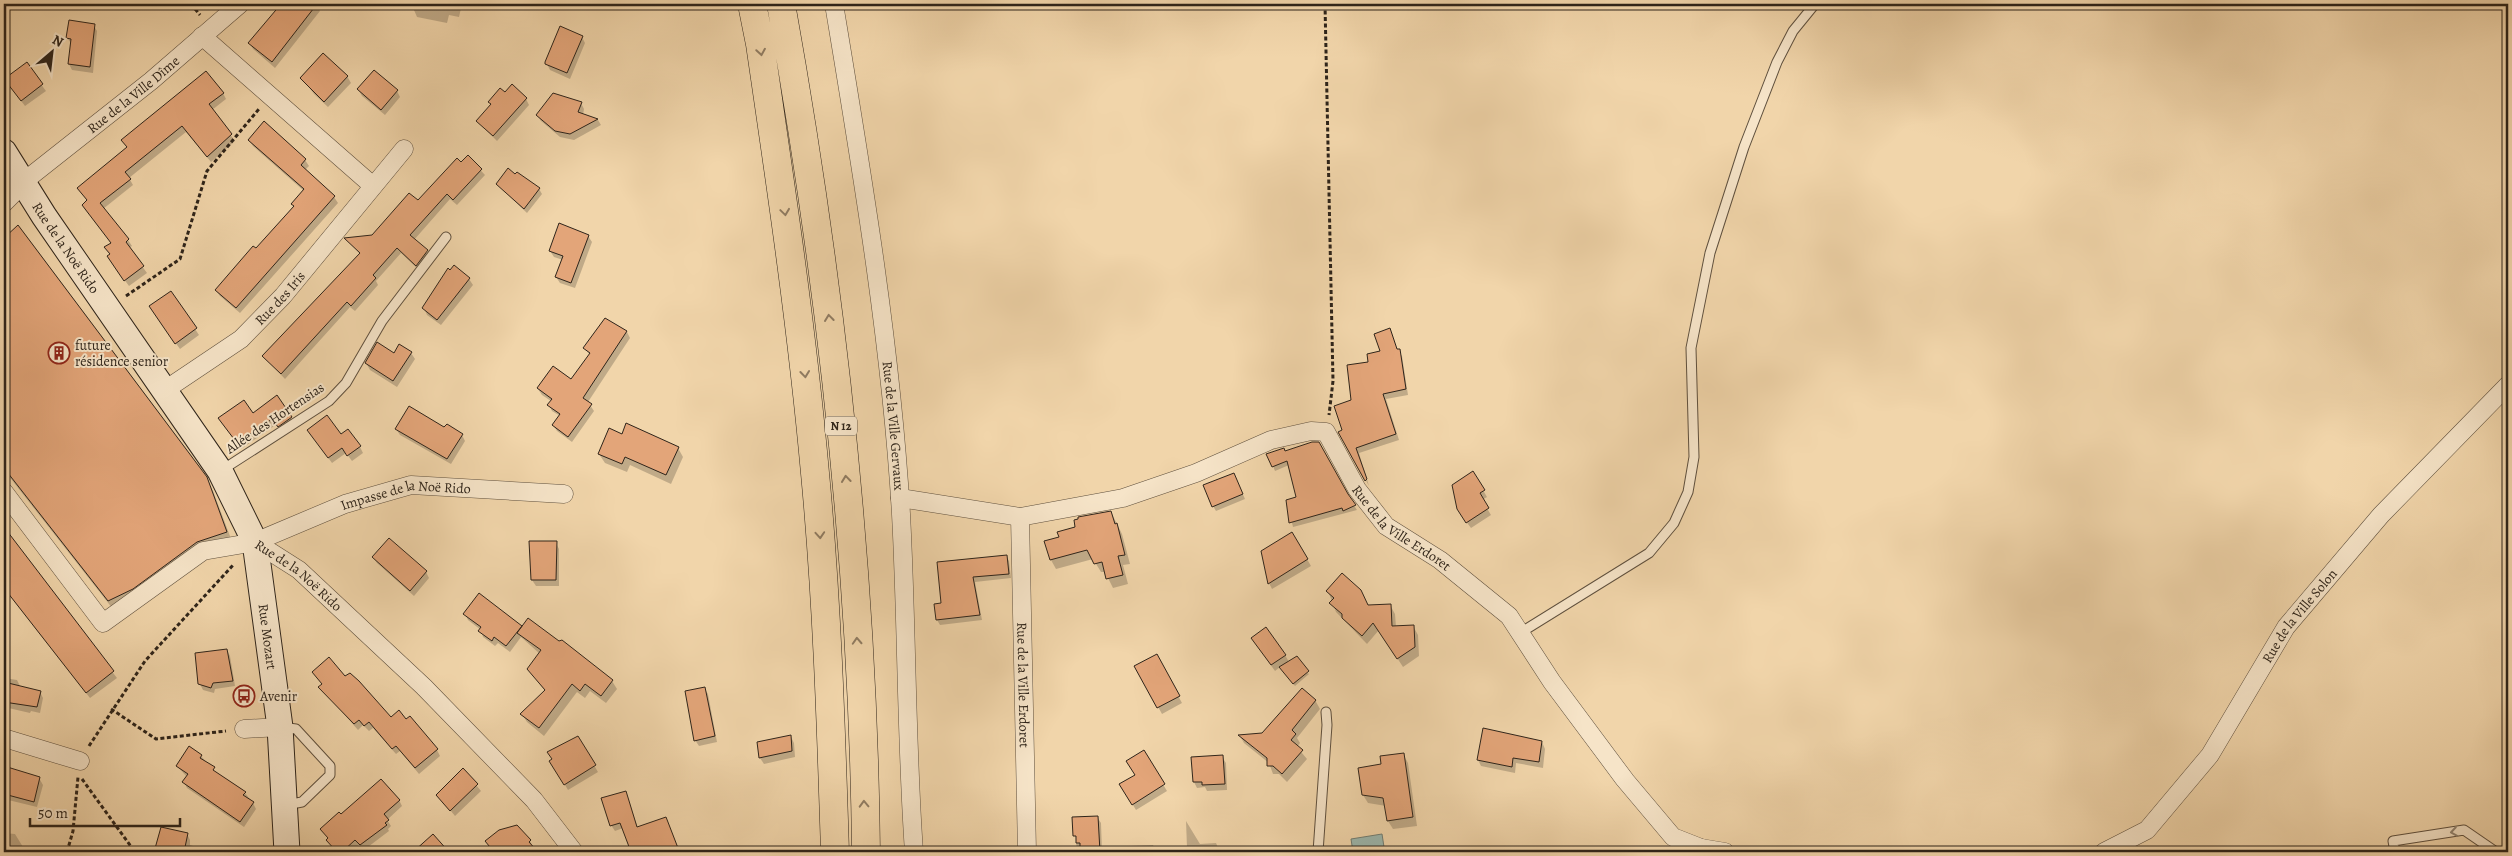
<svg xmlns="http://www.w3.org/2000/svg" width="2512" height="856" viewBox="0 0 2512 856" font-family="Alegreya,serif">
<rect width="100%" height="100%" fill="#f1d5aa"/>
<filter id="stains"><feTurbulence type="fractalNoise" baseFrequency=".004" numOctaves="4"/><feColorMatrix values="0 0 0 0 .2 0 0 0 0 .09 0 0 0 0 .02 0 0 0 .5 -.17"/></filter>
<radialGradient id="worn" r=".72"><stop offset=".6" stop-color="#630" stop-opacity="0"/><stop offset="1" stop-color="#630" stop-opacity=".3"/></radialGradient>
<path fill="#9cb8af" stroke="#707d73" d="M1382 834 1384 847 1353 852 1351 839Z"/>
<path fill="#0003" d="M283 4H315L320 11 275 68 253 49 250 43Z
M415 4H462L459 17 449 15 447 23 417 17 414 10Z
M94 26 97 31 93 73 72 70 69 64 71 43 67 38Z
M582 37 585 43 570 79 550 70 547 64Z
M26 64 46 91 25 106 9 85Z
M347 76 351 83 328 107 314 94 302 78Z
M358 89 397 91 400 97 385 115 362 96Z
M223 93 226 99 212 110 235 141 211 162 186 132 129 178 133 185 103 209 128 240 132 246 129 248 147 273 129 286 112 263V243L87 211 128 148 123 140Z
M505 94 526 99 529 105 497 141 477 121 491 106 489 102Z
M581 103 584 109 583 115 598 120 601 125 574 140 560 137 541 121 537 115Z
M264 123 305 160 309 166 305 170 334 197 338 203 240 313 220 296 216 290 256 250 295 207 304 191 253 146 249 140Z
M468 157 485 175 457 205 450 199 414 240 430 257 420 271 401 253 376 281 378 285 355 311 350 307 285 379 264 357 360 254 346 239 373 236 418 202Z
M497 184 539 189 542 194 527 213Z
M18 227 206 478 213 491 233 544 204 555 116 613 4 470V240Z
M588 236 592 242 575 288 560 283 556 277 563 260 554 257 550 251Z
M469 279 473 285 441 325 427 315 424 308Z
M171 293 199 335 180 349 154 313Z
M605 319 627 332 630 338 588 402 594 411 572 442 557 431 553 425 560 416 552 411 549 405 551 401 542 395 538 389 571 381 590 355 584 348Z
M1390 329 1397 350 1402 356 1408 395 1386 399 1399 440 1359 453 1369 486 1340 433 1344 431 1352 401 1369 363 1382 352Z
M411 353 415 359 397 387 370 370 366 363 394 354Z
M277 397 295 424 282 432 277 424 241 449 224 424 252 415Z
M396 429H445L462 435 465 441 451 464 400 435Z
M622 435 678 448 683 457 671 484 630 465 627 472 605 463 599 454Z
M312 436 360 447 363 453 352 461 346 453 332 463Z
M1285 453 1347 495 1357 510 1293 527 1287 501 1297 498 1289 465 1275 471 1268 454Z
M1473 473 1487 497 1482 500 1491 515 1471 528 1462 516Z
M1236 479 1245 499 1216 511 1213 506Z
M1111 512 1122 534 1130 564 1123 565 1128 584 1113 588 1105 572H1101L1093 559 1056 569 1051 560 1060 538Z
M4 530 117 678 90 698 4 588Z
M1292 533 1311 566 1272 589 1269 583Z
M556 543 559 549V586H536L532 580Z
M1006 556 1009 561 1011 578 975 582 982 620 940 625 937 620 943 604 939 563Z
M373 557 426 572 429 578 414 596 377 563Z
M1328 591H1360L1369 606 1390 605 1395 614 1396 627 1413 626 1418 635 1419 656 1403 667 1379 630 1367 644 1336 612Z
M465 614 521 627 612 681 617 689 606 703 590 691 585 698 577 692 544 736 527 722 522 714 546 692 528 669 540 654 521 637 510 652 498 643 495 646 483 637 481 630 468 620Z
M1256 644 1285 655 1289 662 1309 674 1295 686 1280 667 1275 671Z
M227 650 230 656 235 686 215 689 214 693 203 690 200 684Z
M1156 655 1182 703 1162 714 1136 667Z
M4 678 17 680 20 686 40 692 43 698 40 713 31 711 30 713 4 707Z
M345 678 391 719 437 750 440 756 419 774 400 751 396 754 373 728 369 731 363 725 358 730 320 687Z
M704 688 708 694 717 742 699 746 695 740Z
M1315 700 1320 709 1297 738 1300 743 1297 747 1307 759 1287 782 1279 774H1273L1269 763 1244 743 1240 736 1263 735Z
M791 737 794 743 795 757 764 764 760 758 758 743Z
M578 738 598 772 568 790 551 761Z
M1542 742 1545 749 1543 768 1516 763 1515 773 1481 766 1478 760Z
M1143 752 1167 791 1136 810 1121 785 1136 775Z
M1403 754 1408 763 1417 826 1393 829 1388 821 1386 806 1368 803 1363 795 1383 765Z
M201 756 218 775 245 793 253 803 256 809 244 827 187 788 184 782 187 777 177 766Z
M1222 757 1226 763 1227 790 1207 791 1205 787 1197 788 1194 782Z
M4 767 39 778 43 785 37 807 4 799Z
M463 769 481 791 455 816 438 795Z
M625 792 638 828 667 823 678 852H632L623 828 615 831 611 825Z
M399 800 402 806 387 820 391 826 388 829 389 831 364 850 359 845 351 852H337L331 846 328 840 341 816Z
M1097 817 1101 823 1102 852H1077L1074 819Z
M1186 821 1200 844 1216 843 1220 852H1131V846L1153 845 1155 849 1187 848Z
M161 828 187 834 190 840V845L193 846 197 852H156Z
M4 833 15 834 23 847 22 852H4Z
M530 841 536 852H496L491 847Z"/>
<path fill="#e3a579" stroke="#2e241a" d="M281 4H317L272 62 248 43Z
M69 20 95 24 90 67 68 64 71 39 66 38Z
M560 26 583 36 567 73 545 64V62Z
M323 53 348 76 324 102 300 78Z
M27 62 43 84 21 101 4 79Z
M374 70 398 90 381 110 357 89Z
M206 71 224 93 209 104 232 134 207 157 182 126 125 172 131 179 100 203 129 239 126 242 144 266 124 281 107 256 110 254 104 247 111 243 82 205 87 200 77 188 127 147 121 140Z
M512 84 527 98 493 136 476 121 491 104 488 102 500 88 505 92Z
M553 93 582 102 578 112 598 119 570 134 555 131 536 115Z
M264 121 306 159 301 165 335 196 236 308 215 290 253 246 256 248 294 206 291 204 304 189 248 140Z
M468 155 482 169 453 200 447 194 410 235 428 250 416 266 397 248 373 275 376 278 351 306 347 302 281 374 262 356 360 253 344 238 372 235 409 193 418 200 457 158 461 162Z
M508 168 515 174 517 172 540 188 524 209 496 184Z
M559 223 589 235 571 283 555 277 563 256 549 251Z
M18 225 207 477 227 532 197 542 133 589 108 601 4 468V238Z
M454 265 470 278 437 320 422 308 448 268 450 270Z
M171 291 197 328 175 344 149 306Z
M605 318 627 331 583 398 592 404 568 437 552 425 560 414 547 405 552 399 537 388 553 366 571 379 590 353 583 348Z
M1390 328 1397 349H1400L1406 389 1383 394 1396 434 1356 448 1367 479 1365 481 1338 432 1342 430 1334 406 1351 400 1347 365 1368 362 1367 354 1380 351 1374 334Z
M377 342 394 353 399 344 412 352 393 381 365 363Z
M277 395 292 417 278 427 272 419 237 443 218 418 244 400 253 413Z
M409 406 444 427 447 424 463 434 447 459 395 429Z
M327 415 341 434 348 429 361 446 347 456 342 448 328 458 307 430Z
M626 423 679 447 666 475 625 457 622 464 598 454 609 428 622 434Z
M1312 442H1319L1348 494 1356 505 1343 511 1342 508 1289 523 1286 500 1296 497 1287 461 1272 467 1266 454 1284 448 1285 451Z
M1473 471 1485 490 1480 493 1489 508 1466 523 1457 509 1452 485Z
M1234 473 1243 494 1212 507 1203 485Z
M1111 511 1115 524 1117 523 1125 555 1118 556 1123 575 1106 579 1102 562 1094 564 1087 550 1050 560 1044 541 1059 537 1057 532 1075 527 1074 520 1078 519V517Z
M4 527 114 671 86 693 4 588Z
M1292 532 1308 559 1268 584 1261 551Z
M389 538 427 571 410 591 372 557Z
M529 541H557L556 580H531Z
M1007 555 1009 574 973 577 980 615 936 620 934 604 941 603 937 562Z
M1342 573 1361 590 1368 605 1391 604 1392 626 1414 625 1415 647 1397 659 1373 623 1362 636 1342 618V614L1329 603 1334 598 1326 591Z
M479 593 522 626 506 646 494 637 492 641 478 631 481 627 463 614Z
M528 618 559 641 562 640 613 680 601 696 585 684 580 691 572 684 539 728 520 714 545 690 527 669 541 650 517 633Z
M1266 627 1286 655 1271 665 1251 638Z
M227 649 233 681 213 683 211 688 198 684 195 653Z
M1157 654 1180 696 1157 708 1134 666Z
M1297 656 1309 671 1293 684 1279 667Z
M329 657 345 676 350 673 359 681 391 717 399 710 406 719 410 716 438 749 415 768 396 746 392 749 369 722 364 726 359 720 354 724 318 687 322 684 312 672Z
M4 682 41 691 37 707 4 702Z
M705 687 715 736 694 741 685 691Z
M1302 688 1316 700 1292 730 1296 734 1291 740 1303 750 1282 774 1273 766H1267V758L1238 735 1262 733Z
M1483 728 1542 741 1539 762 1513 758 1512 767 1477 760Z
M791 735 792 751 759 758 757 742Z
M578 736 596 765 564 785 549 761 552 759 547 752Z
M189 746 202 755 200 758 215 767 213 770 246 792 243 795 254 802 240 822 182 782 188 774 176 766Z
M1144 750 1165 784 1132 805 1119 784 1135 775 1126 761Z
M1404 753 1413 817 1387 821 1383 798 1362 795 1358 768 1381 764 1380 756Z
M1223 755 1225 784 1202 785V782H1193L1191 757Z
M4 766 40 777 34 802 4 794Z
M463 768 478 784 450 811 436 795Z
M381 779 400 800 384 814 389 820 385 823 387 825 360 845 355 840 342 852H337L326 840 328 838 320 829 339 812 341 814Z
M626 791 637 827 666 817 678 848 666 852H631L620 823 610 826 601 798Z
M1098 816 1100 852H1080V843H1076V836H1073L1072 817Z
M517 825 531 840 529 842 538 852H494L485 841 499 830Z
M161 827 188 833 184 852H154Z
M433 834 449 852H413Z"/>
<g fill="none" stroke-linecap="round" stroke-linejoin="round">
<g stroke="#5f503e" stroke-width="11">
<path id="lane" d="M222 470 329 401 346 383 382 321 446 237
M1520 633 1649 553 1674 523 1688 492 1694 457 1691 348 1710 253 1744 147 1777 62 1793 31 1815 4
M281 727 296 729 330 766V775L302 802 286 805
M1318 852 1327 725 1326 712
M2395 852 2393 841 2464 830 2496 852"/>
</g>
<g stroke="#5f503e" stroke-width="19">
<g id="street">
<path id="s1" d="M834 4C862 173 891 343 901 514 907 626 906 740 914 852"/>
<path d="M202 36 373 186"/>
<path id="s2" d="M4 203 32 175 151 81 240 4"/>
<path id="s3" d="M165 390 241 339 283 296 404 149"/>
<path id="s4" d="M4 492 103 623 203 551 255 542 345 504 411 485 564 494"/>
<path id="s5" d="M900 498 1020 517 1123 498 1196 473 1271 440 1311 431 1326 432 1357 489 1386 526 1440 560 1509 616 1552 682 1625 780 1673 837 1701 848"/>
<path id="s6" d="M1020 517 1027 852"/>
<path id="s7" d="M255 542 299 570 424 687 534 800 574 852"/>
<path d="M244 729 280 727"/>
<path d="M4 738 80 761"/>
<path d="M1690 850 1701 848 1725 852"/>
<path id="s8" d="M2104 852 2147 830 2210 755 2286 627 2381 515 2508 385"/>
</g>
</g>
<g stroke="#2e241a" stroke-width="27">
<g id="secondary">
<path id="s9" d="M4 152 44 216 220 471 255 542 280 727 287 852"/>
</g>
</g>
<g stroke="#2e241a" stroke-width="29">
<path id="highway" d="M752 4 760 44C781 187 802 329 815 473 827 599 831 726 835 852
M781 4C831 283 863 568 866 852"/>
</g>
<path stroke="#2e241a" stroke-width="3" stroke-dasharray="4 2.5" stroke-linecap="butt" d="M191 4 200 15
M1325 4 1333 381 1329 415
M126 296 180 259 207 171 259 109
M111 709 156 739 226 731
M89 746 145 661 234 564
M82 779 135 852
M67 852 73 831 78 777"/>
<use href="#lane" stroke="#f6e4c8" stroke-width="9"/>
<use href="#street" stroke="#f6e4c8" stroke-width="18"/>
<use href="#secondary" stroke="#f6e4c8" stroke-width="25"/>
<use href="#highway" stroke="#f1d5aa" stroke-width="28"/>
</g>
<defs><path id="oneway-chevron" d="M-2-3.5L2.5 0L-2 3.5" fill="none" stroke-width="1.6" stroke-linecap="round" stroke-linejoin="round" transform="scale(1.25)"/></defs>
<g stroke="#907c62">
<use href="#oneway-chevron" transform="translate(761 52) rotate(81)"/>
<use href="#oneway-chevron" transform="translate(785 212) rotate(82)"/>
<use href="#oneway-chevron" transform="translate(829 318) rotate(-97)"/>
<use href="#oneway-chevron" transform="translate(805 374) rotate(84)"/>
<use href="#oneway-chevron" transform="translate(846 479) rotate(-96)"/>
<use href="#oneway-chevron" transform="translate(820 535) rotate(86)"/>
<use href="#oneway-chevron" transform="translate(857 641) rotate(-93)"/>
<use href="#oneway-chevron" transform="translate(864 804) rotate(-92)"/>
</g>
<use stroke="#928471" href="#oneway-chevron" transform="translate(2454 832) rotate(171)"/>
<defs>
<g id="building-ring" transform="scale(1.125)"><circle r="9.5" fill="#f6e4c8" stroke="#8f2418" stroke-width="1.5"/><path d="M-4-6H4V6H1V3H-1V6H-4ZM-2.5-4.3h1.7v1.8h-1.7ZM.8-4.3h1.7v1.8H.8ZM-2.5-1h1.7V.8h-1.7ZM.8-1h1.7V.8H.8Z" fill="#8f2418"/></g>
<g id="bus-ring" transform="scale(1.125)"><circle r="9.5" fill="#f6e4c8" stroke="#8f2418" stroke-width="1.5"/><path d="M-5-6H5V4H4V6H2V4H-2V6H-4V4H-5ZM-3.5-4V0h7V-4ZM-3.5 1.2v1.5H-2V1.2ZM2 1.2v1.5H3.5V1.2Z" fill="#8f2418"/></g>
</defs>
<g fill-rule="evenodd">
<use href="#building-ring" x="59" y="353"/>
<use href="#bus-ring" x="244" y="696"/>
</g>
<g text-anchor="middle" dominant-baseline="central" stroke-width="4" stroke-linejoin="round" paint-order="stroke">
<rect fill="#f6e4c8" stroke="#6a5e4e" stroke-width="1" x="825" y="416.5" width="32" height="19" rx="4"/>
<g font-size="12" font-weight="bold" fill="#2e241a">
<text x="841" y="426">N 12</text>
</g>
<g font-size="14" fill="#2e241a" stroke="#f6e4c8">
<text stroke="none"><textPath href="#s2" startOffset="169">Rue de la Ville Dîme</textPath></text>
<text stroke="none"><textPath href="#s9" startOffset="114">Rue de la Noë Rido</textPath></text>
<text stroke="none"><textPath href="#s3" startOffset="148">Rue des Iris</textPath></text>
<text transform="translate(275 418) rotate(-34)">Allée des Hortensias</text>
<text stroke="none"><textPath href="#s1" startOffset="426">Rue de la Ville Gervaux</textPath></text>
<text stroke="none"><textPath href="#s4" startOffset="500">Impasse de la Noë Rido</textPath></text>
<text stroke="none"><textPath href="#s5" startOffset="566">Rue de la Ville Erdoret</textPath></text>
<text stroke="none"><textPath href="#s7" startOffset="55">Rue de la Noë Rido</textPath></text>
<text stroke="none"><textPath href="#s8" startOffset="312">Rue de la Ville Solon</textPath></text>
<text stroke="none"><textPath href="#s9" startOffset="560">Rue Mozart</textPath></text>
<text stroke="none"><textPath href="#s6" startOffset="168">Rue de la Ville Erdoret</textPath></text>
</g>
<g font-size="14" fill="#2e241a" stroke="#f6e4c8" text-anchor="start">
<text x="75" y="345">future<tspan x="75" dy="16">résidence senior</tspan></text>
<text x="260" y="696">Avenir</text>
</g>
</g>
<rect width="2512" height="856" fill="none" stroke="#f1d5aa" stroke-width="20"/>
<rect x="5" y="5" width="2502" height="846" fill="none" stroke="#2e241a" stroke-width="2.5"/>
<rect x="10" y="10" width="2492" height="836" fill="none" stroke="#2e241a"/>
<g transform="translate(52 52) rotate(28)" stroke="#f6e4c8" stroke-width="4" paint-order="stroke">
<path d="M0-4L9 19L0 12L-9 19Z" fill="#2e241a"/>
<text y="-8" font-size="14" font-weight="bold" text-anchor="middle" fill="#2e241a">N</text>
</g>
<path d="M30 818v8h150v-8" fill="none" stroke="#2e241a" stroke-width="2.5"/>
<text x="38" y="818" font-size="15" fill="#2e241a" stroke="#f6e4c8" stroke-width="4" paint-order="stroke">50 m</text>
<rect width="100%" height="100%" filter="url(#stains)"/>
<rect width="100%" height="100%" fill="url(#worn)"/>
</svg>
